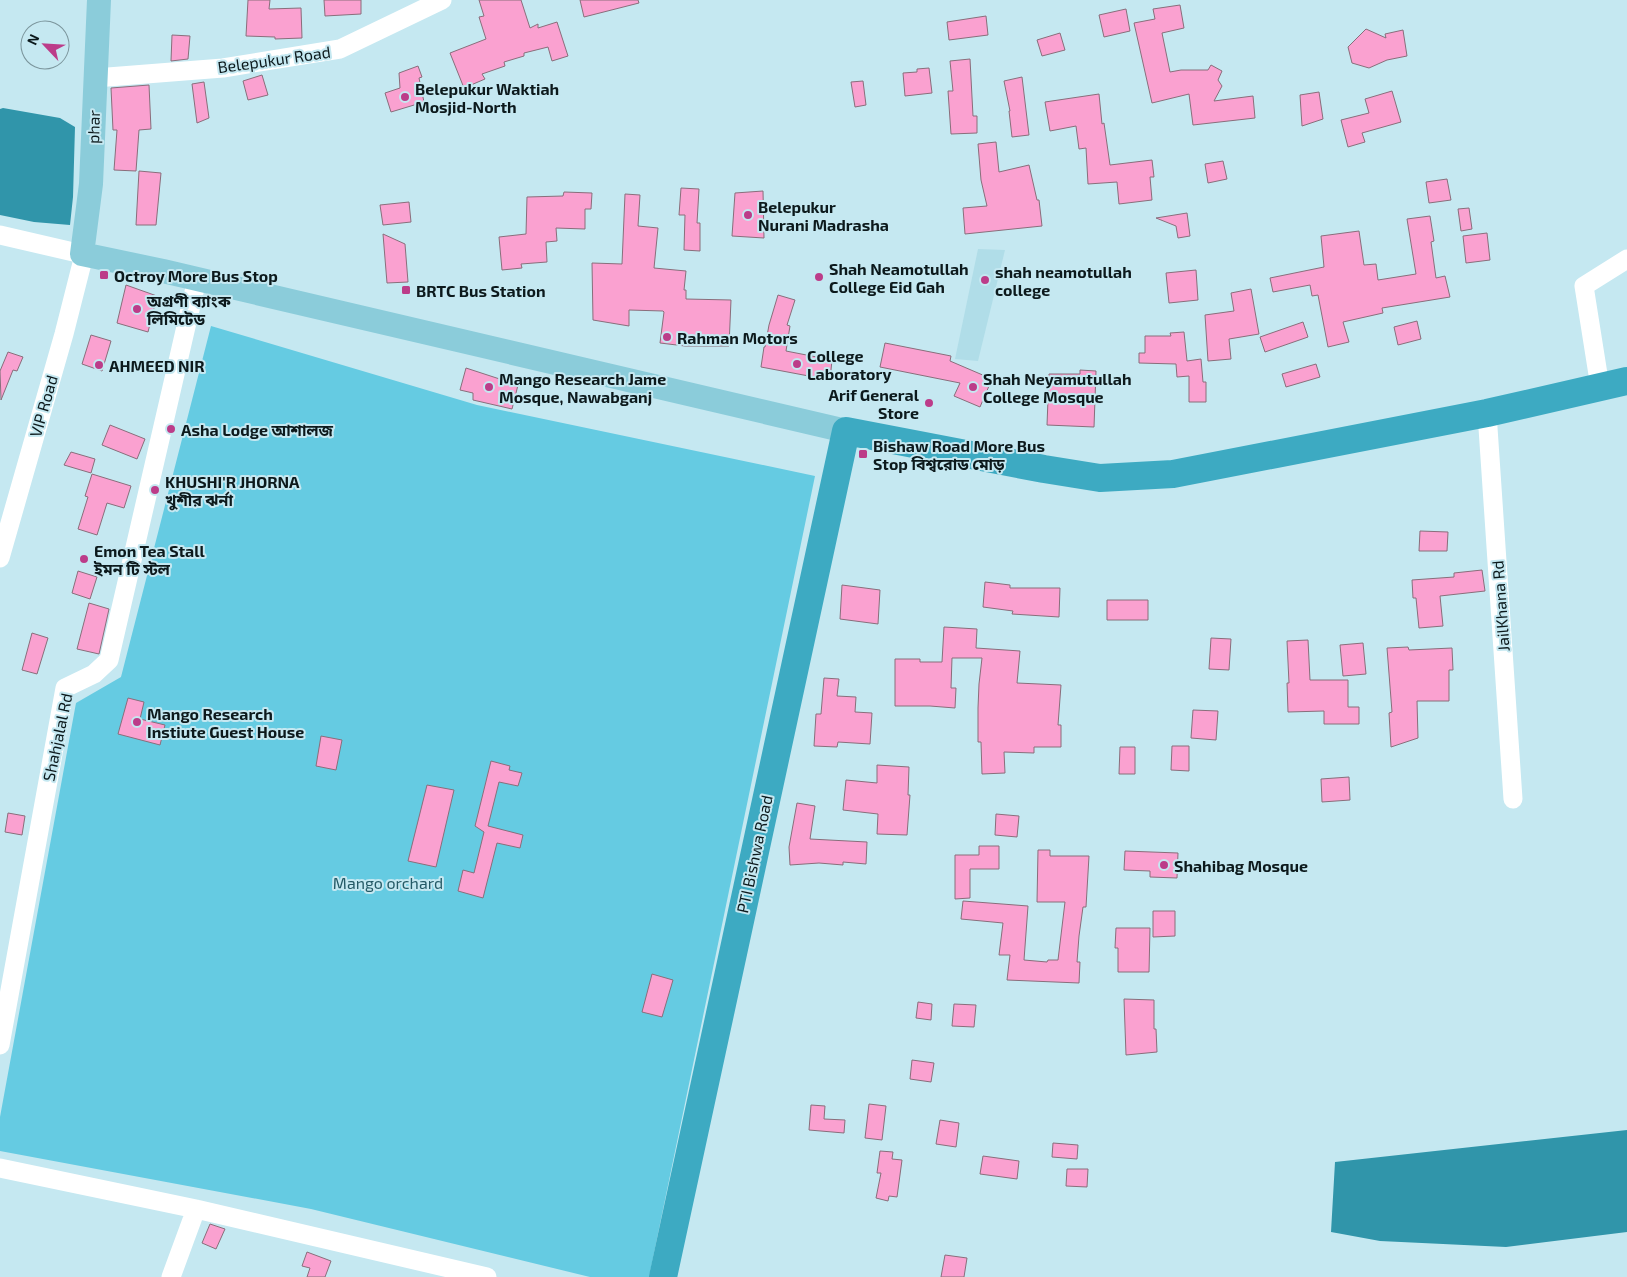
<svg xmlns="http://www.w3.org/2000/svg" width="1627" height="1277" viewBox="0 0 1627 1277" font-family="'Exo 2','Noto Sans Bengali',sans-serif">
<rect width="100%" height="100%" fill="#c5e8f1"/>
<path fill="#b0dde8" d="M978 249 1005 250 978 361 955 359Z"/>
<path fill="#65cbe2" d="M211 326 477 405 815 476 649 1277H590L311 1209 0 1151V1117L76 703 121 677Z"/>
<path fill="#3095aa" d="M3 108 60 118 75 127 73 197 70 225 34 222 0 215V109Z
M1627 1130V1232L1506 1247 1380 1241 1331 1232 1335 1162Z"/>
<path fill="#faa1d0" stroke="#896e7b" d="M248 0H270L269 9 301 8 302 38 275 39V37L246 36Z
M324 0H361V14L325 16Z
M479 0H521L530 28 538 24V28L557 22 568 56 552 61 548 47 524 53V56L504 62 505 66 482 74 485 79 464 88 450 53 486 39 479 17 484 16Z
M580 0H638L639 3 584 17Z
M1180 5 1184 28 1162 33 1170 72 1181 70H1208L1211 65 1222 71 1218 80 1222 86 1214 101 1253 96 1255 118 1193 125 1189 94 1152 103 1134 23 1155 19 1153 9Z
M1126 9 1130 31 1104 37 1099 15Z
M986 16 988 35 949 40 947 22Z
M1366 29 1386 38 1385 34 1403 30 1407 56 1387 60 1369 68 1352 63 1348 47Z
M1060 33 1065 50 1042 56 1037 40Z
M172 35 190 36 188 59 171 61Z
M970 59 973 116H977V133L951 134 948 91H953L950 61Z
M418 66 422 77 419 78 424 102 391 112 385 93 400 88 399 73Z
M929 68 932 93 905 96 903 73 917 72V69Z
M262 75 268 95 248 100 243 81Z
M1022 77 1029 135 1012 137 1009 111H1010L1004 81Z
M863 81 866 105 855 107 851 82Z
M204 82 209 118 197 123 192 84Z
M149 85 151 129 139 130 136 171 114 170 117 130H113L111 88Z
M1392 91 1401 122 1362 133 1365 142 1348 147 1341 120 1369 113 1365 99Z
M1319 92 1323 119 1302 126 1300 95Z
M1099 94 1102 124 1104 123 1110 165 1152 160 1154 177H1150L1152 200 1119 204 1117 182 1088 184 1086 148 1079 149 1076 126 1050 131 1045 102Z
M996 142 999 172 1029 165 1037 200H1039L1042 226 965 234 963 208 987 206 981 180 978 144Z
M1223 161 1227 179 1208 183 1205 164Z
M139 171 161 173 156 225H136Z
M1447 179 1451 200 1429 203 1426 182Z
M681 188 699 189 697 223H700V251L684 250 685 215H679Z
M763 191 764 238 732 236 735 193Z
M564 192 592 193 591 209H585V229L556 228 557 241 546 242 547 262 521 264 522 268 502 270 499 237 526 234 527 197 563 196Z
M625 194 640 195 638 226 658 228 654 268 686 271 684 290H686V299L731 300 729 346H685L660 343 664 312 663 311 629 310V326L593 320 592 263 622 264Z
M409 202 411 222 383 225 380 205Z
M1469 208 1472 229 1461 231 1458 209Z
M1187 213 1190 236 1178 238 1176 226 1156 218Z
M1430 216 1434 241 1431 242 1436 278 1445 276 1450 297 1382 308 1383 313 1343 322 1349 342 1328 347 1318 295 1312 296 1310 285 1273 292 1270 278 1324 267 1321 236 1359 231 1364 265 1376 264 1378 280 1416 274 1407 219Z
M1487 233 1490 260 1466 263 1463 236Z
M383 234 405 244 408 282 387 283Z
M1196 270 1198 300 1169 303 1166 273Z
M126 285 157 296 148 332 117 323Z
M1251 289 1259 334 1229 339 1231 359 1208 361 1205 315 1234 311 1231 293Z
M778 295 795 300 787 325 790 326 786 351 832 360 830 380 761 367 764 347H765L769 325Z
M1417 321 1421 339 1398 345 1394 327Z
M1303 322 1308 337 1265 352 1260 337Z
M1184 332 1187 361 1201 359 1203 382H1206V402H1189V376L1177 377 1176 364 1139 363V353H1145V336H1171L1170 333Z
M91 335 111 341 102 371 82 364Z
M885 343 951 356 950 361 992 379 980 407 954 396 960 383 880 367Z
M8 352 23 357 17 371 13 370 1 400 0 371Z
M1316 364 1320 377 1286 387 1282 374Z
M466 368 518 385 512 409 473 400V393L460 390Z
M1080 370 1096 371 1094 427 1047 425 1049 374H1080Z
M110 425 145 439 137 459 102 445Z
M71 452 95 459 91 473 64 465Z
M92 474 131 486 124 508 107 503 97 535 78 529 88 497 85 496Z
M1420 531 1448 532 1447 551H1419Z
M1482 570 1485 591 1440 596 1443 626 1419 628 1416 598H1413L1412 580 1454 577V573Z
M78 571 97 577 90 599 72 593Z
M985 582 1010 585V588H1060L1059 617 1012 614 1013 611 983 607Z
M842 585 880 590 878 624 840 619Z
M1107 600H1148V620H1107Z
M89 603 109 609 99 654 77 649Z
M944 627 977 629 976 648 1020 651 1017 683 1061 685 1058 725H1061V747H1034V753L1004 752 1005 773 982 774 981 742H978V708L979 684 982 658H952L951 688H956L955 708 930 706H895V659H920V662H942Z
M32 633 48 638 37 674 22 670Z
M1211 638 1231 639 1229 670 1209 669Z
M1308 640 1310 680H1348V707H1359V724H1324V711L1288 712 1287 683H1289L1287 641Z
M1363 643 1366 674 1343 676 1340 645Z
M1408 647 1409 650 1452 648 1453 670H1449V701H1417L1418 738 1391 747 1389 713 1392 712 1387 648Z
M824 678 839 679 837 696 856 697 855 712 872 713 870 744 838 742 837 747 814 746 816 714H821Z
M128 698 144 702 140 719 165 725 160 745 118 734Z
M1193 710 1218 711 1216 740 1191 738Z
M321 736 342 740 336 770 316 766Z
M1172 746H1189V771L1171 770Z
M1120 747H1135V774H1119Z
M491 761 510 766 509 770 522 773 518 786 499 782 488 826 523 835 520 848 497 843 483 898 458 891 463 870 474 873 484 832 475 826Z
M877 765 909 767 908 795H910L907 835 877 834 878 814 843 810 846 780 877 783Z
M1349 777 1350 800 1322 802 1321 779Z
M427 785 454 790 436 867 408 861Z
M797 803 815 806 810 839 867 842 866 864 843 862V865L819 863 790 865 789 847Z
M8 813 25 816 22 835 5 832Z
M996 814 1019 816 1017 837 995 835Z
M979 846H999V869H970V898L955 899V855H979Z
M1038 850H1050V856H1089L1086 907H1083L1079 936 1077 962H1080L1079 983 1007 980 1010 955H999L1003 923 961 919 963 901 1028 906 1024 960 1047 962 1048 960H1058L1065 902H1037Z
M1125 851 1178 853 1177 878 1150 877V871L1124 870Z
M1153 911H1175V936L1153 937Z
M1116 928H1150L1149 972H1118V948H1115Z
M652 974 673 980 662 1017 642 1012Z
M1124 999 1154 1000V1029H1156L1157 1052 1126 1055Z
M918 1002 932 1004 931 1020 916 1018Z
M954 1004 976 1005 974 1027 952 1026Z
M912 1060 934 1063 931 1082 910 1079Z
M869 1104 886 1106 882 1140 865 1138Z
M811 1105 825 1106 824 1119 845 1120 844 1133 809 1130Z
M940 1120 959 1123 956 1147 936 1144Z
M1053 1143 1078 1145 1077 1159 1052 1157Z
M880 1151 893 1152 892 1159 902 1160 897 1197 889 1196 888 1201 876 1198 881 1173H877Z
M983 1156 1019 1161 1017 1179 980 1174Z
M1067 1169H1088L1087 1187 1066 1186Z
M210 1224 225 1229 216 1249 202 1243Z
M307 1252 331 1261 325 1277H307L310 1268 302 1266Z
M945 1255 967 1258 964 1277H941Z"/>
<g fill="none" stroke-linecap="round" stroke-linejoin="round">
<path stroke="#fff" stroke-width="19" d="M95 78 223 68 340 49 442 0
M0 235 82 254V263L64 334 0 558
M1600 387 1584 286 1627 259
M1487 413 1513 799
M0 1045 65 688 94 674 109 660 197 279
M0 1168 196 1209 487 1277
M171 1277 196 1209"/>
<path stroke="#8bccda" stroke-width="24" d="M99 0 91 184 82 254 163 271 846 431"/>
<path stroke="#3daac2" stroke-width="28" d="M663 1277 846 431 1044 469 1100 478 1173 474 1487 413 1627 381"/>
</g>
<g fill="#bc3c89" stroke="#c5e8f1" stroke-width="2">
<circle cx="405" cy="97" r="5"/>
<circle cx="748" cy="215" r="5"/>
<rect x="99" y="270" width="10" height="10" rx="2.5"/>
<circle cx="819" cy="277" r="5"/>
<circle cx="985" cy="280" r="5"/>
<rect x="401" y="285" width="10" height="10" rx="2.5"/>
<circle cx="137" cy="309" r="5"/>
<circle cx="667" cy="337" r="5"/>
<circle cx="797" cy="364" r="5"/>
<circle cx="99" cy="365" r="5"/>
<circle cx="489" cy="387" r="5"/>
<circle cx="973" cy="387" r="5"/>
<circle cx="929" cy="403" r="5"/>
<circle cx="171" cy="429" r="5"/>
<rect x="858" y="449" width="10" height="10" rx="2.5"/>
<circle cx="155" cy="490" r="5"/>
<circle cx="84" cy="559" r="5"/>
<circle cx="137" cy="722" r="5"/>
<circle cx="1164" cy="865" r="5"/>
</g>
<g text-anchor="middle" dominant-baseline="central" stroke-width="4" stroke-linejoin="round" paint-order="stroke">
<g font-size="16" fill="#0c191c" stroke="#c5e8f1">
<text transform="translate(274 59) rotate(-8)">Belepukur Road</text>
<text transform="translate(93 127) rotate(-88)">phar</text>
<text transform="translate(43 406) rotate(-74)">VIP Road</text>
<text transform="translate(1500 606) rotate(-94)">JailKhana Rd</text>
<text transform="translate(57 737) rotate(-78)">Shahjalal Rd</text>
<text transform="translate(754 854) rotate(-78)">PTI Bishwa Road</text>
</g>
<g font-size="16" font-weight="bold" fill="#0c191c" stroke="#c5e8f1" text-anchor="start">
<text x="415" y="88">Belepukur Waktiah<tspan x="415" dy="18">Mosjid-North</tspan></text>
<text x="758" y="206">Belepukur<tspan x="758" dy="18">Nurani Madrasha</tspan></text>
<text x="829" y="268">Shah Neamotullah<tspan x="829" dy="18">College Eid Gah</tspan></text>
<text x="995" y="271">shah neamotullah<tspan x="995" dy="18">college</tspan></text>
<text x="114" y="275">Octroy More Bus Stop</text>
<text x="416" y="290">BRTC Bus Station</text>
<text x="147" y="300">অগ্রণী ব্যাংক<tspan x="147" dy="18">লিমিটেড</tspan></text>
<text x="677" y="337">Rahman Motors</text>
<text x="807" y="355">College<tspan x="807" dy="18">Laboratory</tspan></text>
<text x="109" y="365">AHMEED NIR</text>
<text x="499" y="378">Mango Research Jame<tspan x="499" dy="18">Mosque, Nawabganj</tspan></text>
<text x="983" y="378">Shah Neyamutullah<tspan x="983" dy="18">College Mosque</tspan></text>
<text x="919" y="394" text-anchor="end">Arif General<tspan x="919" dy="18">Store</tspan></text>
<text x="181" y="429">Asha Lodge আশালজ</text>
<text x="873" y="445">Bishaw Road More Bus<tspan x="873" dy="18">Stop বিশ্বরোড মোড়</tspan></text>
<text x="165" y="481">KHUSHI'R JHORNA<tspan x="165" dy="18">খুশীর ঝর্না</tspan></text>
<text x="94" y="550">Emon Tea Stall<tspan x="94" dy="18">ইমন টি স্টল</tspan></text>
<text x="147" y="713">Mango Research<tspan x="147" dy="18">Instiute Guest House</tspan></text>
<text x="1174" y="865">Shahibag Mosque</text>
</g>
<g font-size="16" fill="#245a66" stroke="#c5e8f1">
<text x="388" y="882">Mango orchard</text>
</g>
</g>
<g transform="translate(45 45) rotate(295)"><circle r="24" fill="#c5e8f1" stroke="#7b959c"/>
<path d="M0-4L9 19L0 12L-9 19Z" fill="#bc3c89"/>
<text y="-8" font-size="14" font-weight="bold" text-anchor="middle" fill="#0c191c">N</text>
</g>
</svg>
